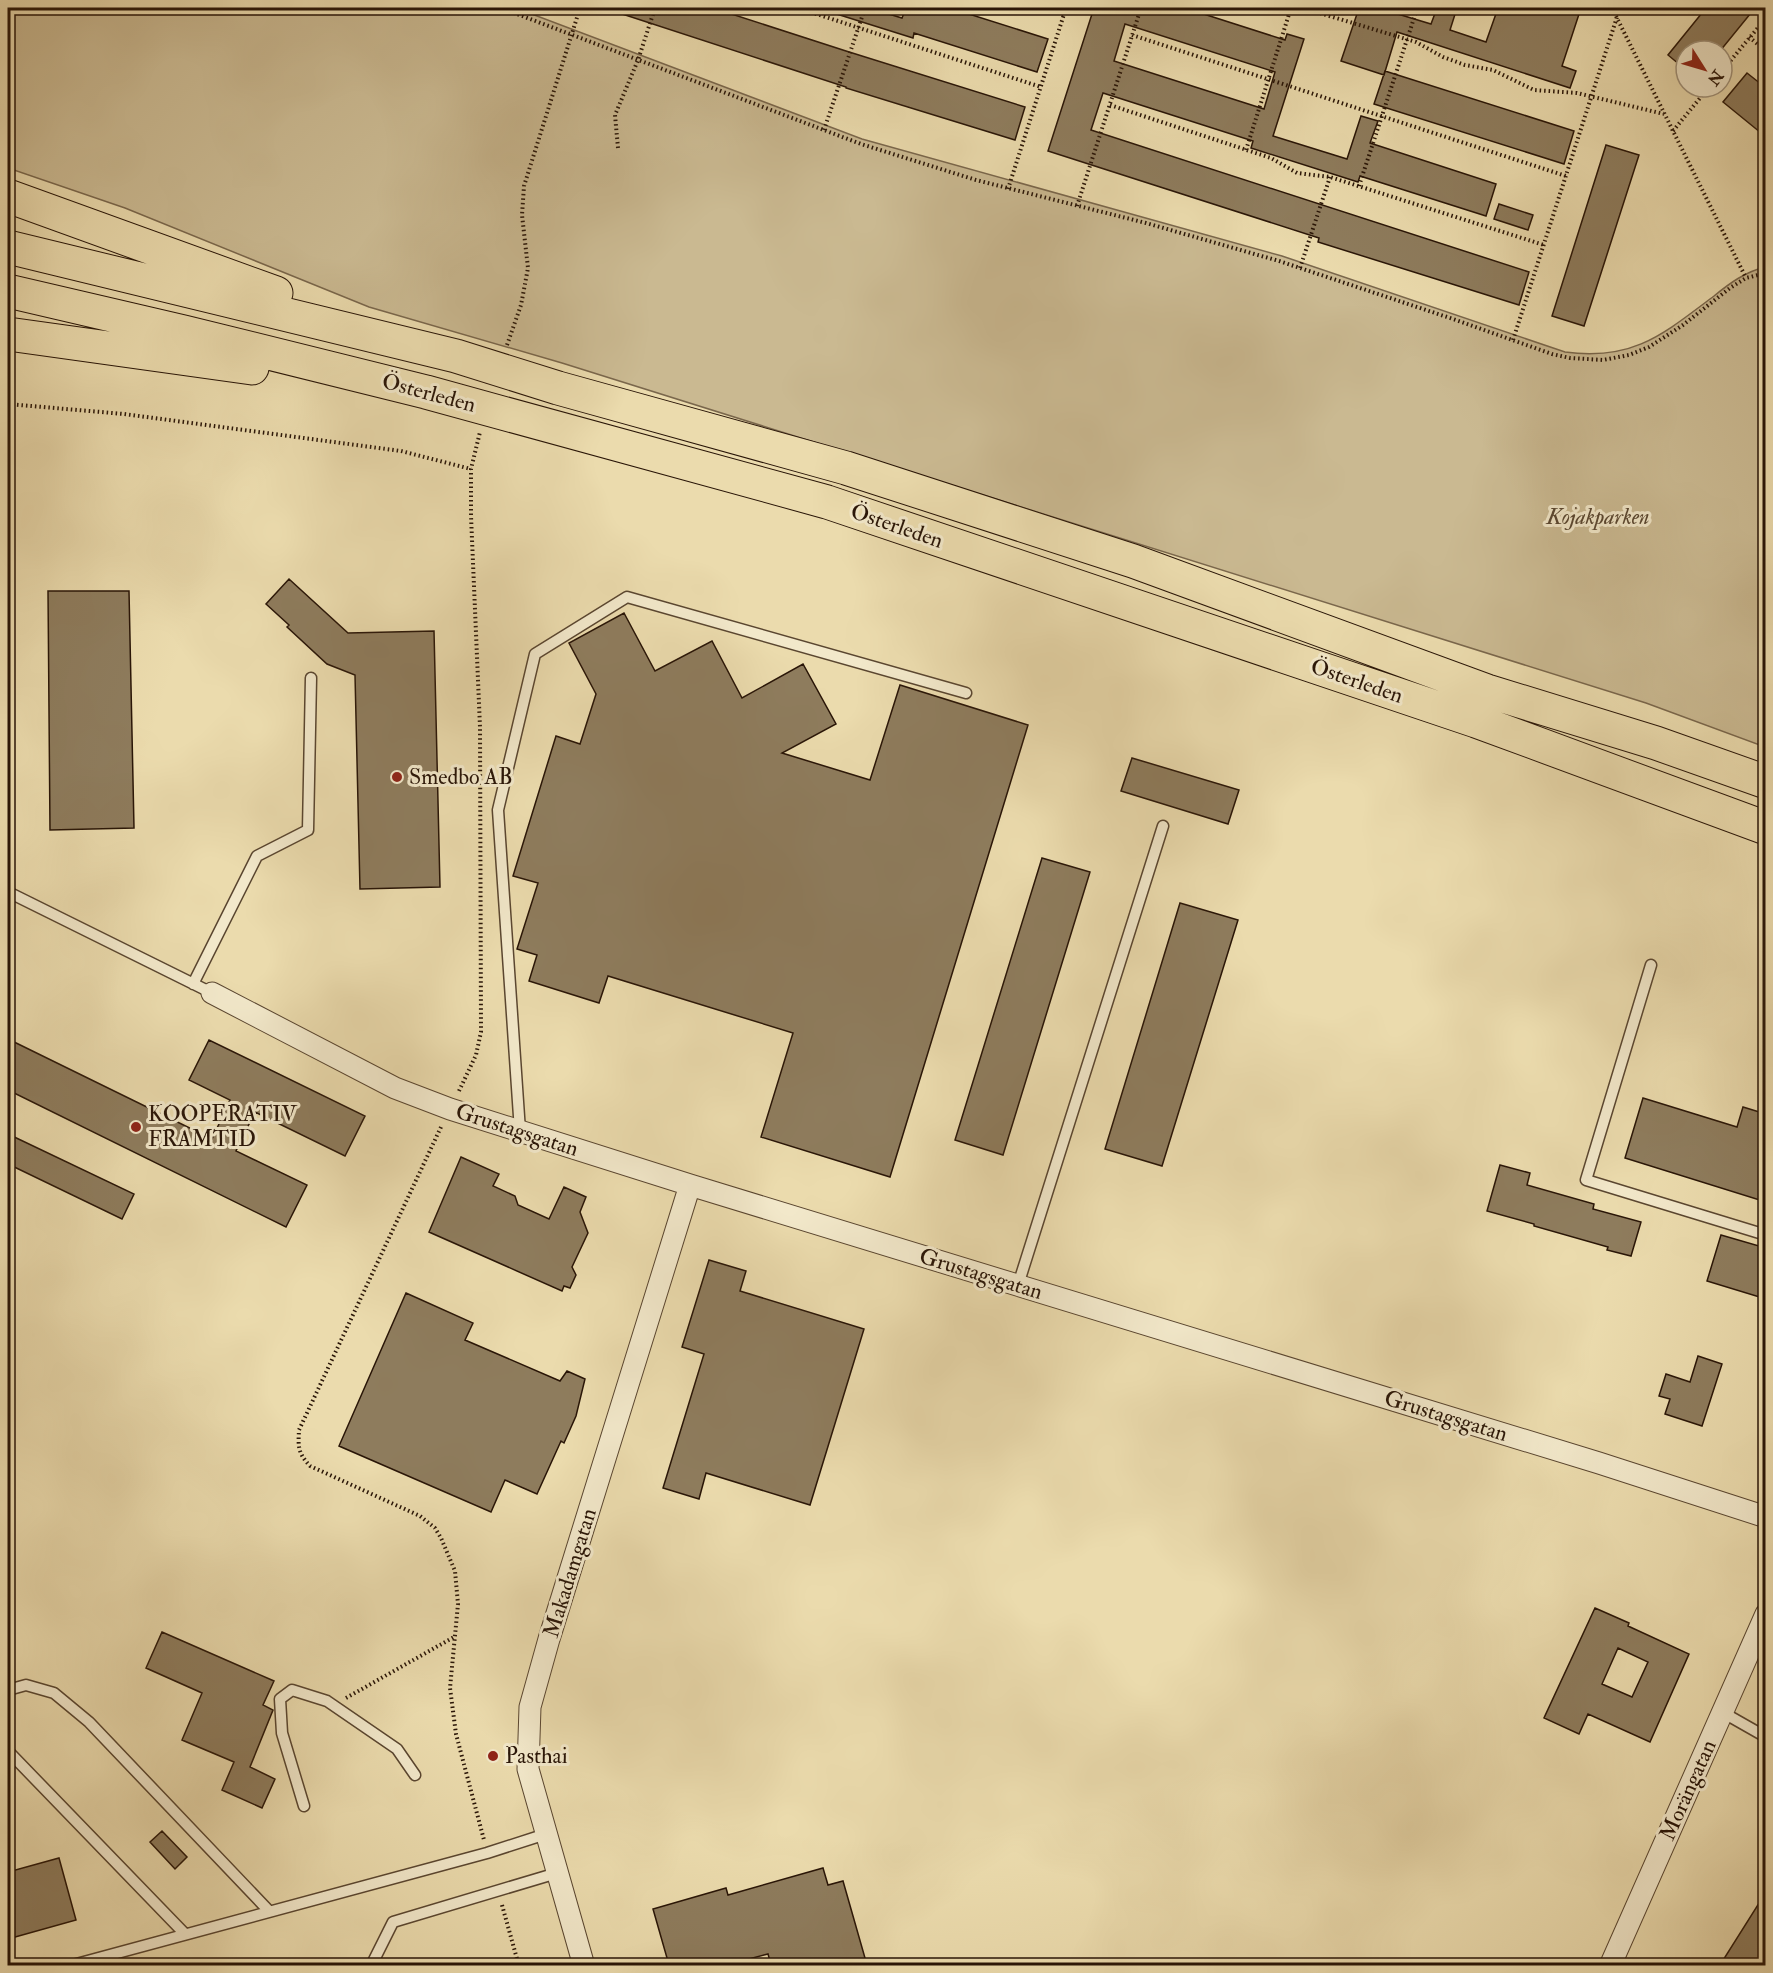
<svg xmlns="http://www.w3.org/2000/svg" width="1773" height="1973" viewBox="0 0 1773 1973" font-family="'IM FELL Double Pica',serif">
<rect width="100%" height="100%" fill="#ebdbad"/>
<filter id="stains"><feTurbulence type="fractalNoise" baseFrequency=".00333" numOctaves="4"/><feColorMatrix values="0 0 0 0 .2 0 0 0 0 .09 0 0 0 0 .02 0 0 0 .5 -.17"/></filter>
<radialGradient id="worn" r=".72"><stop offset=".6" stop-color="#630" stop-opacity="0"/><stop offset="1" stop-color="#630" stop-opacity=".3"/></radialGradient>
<path fill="#cab991" stroke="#7a674c" stroke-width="1.5" d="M8 8H516L862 139 1282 256 1565 352C1633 361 1662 335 1714 296 1730 283 1745 272 1765 267V747L1646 703 562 363 369 307 125 208 8 168Z"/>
<path fill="#8e7c5d" stroke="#291507" stroke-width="1.5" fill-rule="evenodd" d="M614 8H713L846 51 1025 107 1015 140 846 88V87L613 11Z
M828 8H869L902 18 906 8H950L1048 39 1037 72 914 33 913 38 827 11Z
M1084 8H1185L1285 40 1287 34 1304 39 1273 136 1347 159 1361 116 1378 121 1370 143 1496 184 1486 216 1360 176 1358 182 1251 148 1253 141 1103 93 1091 130 1529 272 1519 305 1318 242 1319 238 1048 151 1092 14 1083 11ZM1125 24 1275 72 1264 109 1114 61Z
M1359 8H1378L1431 24 1437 8H1457L1450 30 1486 42 1498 8H1581L1562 66 1576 71 1570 88 1397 32 1384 75 1341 61Z
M1706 8H1755L1720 51H1686V70L1668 55Z
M1385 71 1574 131 1564 164 1374 104Z
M1747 73 1766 88V137L1723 102Z
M1606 145 1639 155 1584 326 1552 316Z
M1499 204 1533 215 1528 230 1494 219Z
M289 579 348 633 434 631 440 887 360 889 355 675 327 664 287 627 289 625 266 604Z
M48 591H129L134 828 50 830Z
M624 613 655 671 712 641 742 698 803 664 836 724 782 753 870 780 900 685 1028 725 890 1177 761 1137 793 1033 608 976 599 1003 529 981 537 955 517 949 538 883 513 876 556 736 580 744 596 694 569 643Z
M1132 758 1239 790 1228 824 1121 791Z
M1042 858 1090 872 1003 1155 955 1140Z
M1180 903 1238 920 1162 1166 1105 1149Z
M8 1039 212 1139 230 1100 189 1080 209 1040 365 1116 345 1156 255 1112 236 1151 307 1185 286 1227 8 1090Z
M1643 1098 1737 1127 1743 1107 1766 1114V1202L1625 1158Z
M8 1134 134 1194 122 1219 8 1164Z
M461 1157 499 1174 493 1186 515 1196 518 1205 549 1219 564 1187 586 1197 580 1212 588 1233 572 1267 576 1275 570 1288 564 1286 562 1291 429 1232Z
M1500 1165 1530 1173 1527 1185 1594 1204 1593 1209 1641 1222 1631 1256 1607 1250 1608 1247 1534 1226V1224L1487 1211Z
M1721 1235 1766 1248V1299L1707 1281Z
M709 1260 746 1271 740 1291 864 1329 810 1505 706 1473 699 1499 663 1488 704 1354 682 1347Z
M406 1293 473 1323 465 1340 560 1381 567 1371 585 1379 576 1416 564 1443 561 1441 537 1494 505 1480 491 1512 339 1446Z
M1698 1356 1722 1364 1702 1426 1665 1414 1670 1399 1659 1396 1666 1374 1690 1382Z
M1595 1608 1629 1623 1628 1626 1689 1654 1650 1742 1588 1714 1579 1734 1544 1718ZM1618 1648 1648 1662 1632 1697 1602 1684Z
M162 1632 274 1681 263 1705 273 1710 250 1767 275 1779 262 1808 222 1790 234 1762 182 1740 202 1693 146 1668Z
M162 1831 187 1857 175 1869 150 1842Z
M59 1858 76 1920 8 1939V1872Z
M823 1868 828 1885 843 1881 867 1965H771L768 1954 726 1965H669L653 1909 726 1888 728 1895Z
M1766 1892V1965H1720Z"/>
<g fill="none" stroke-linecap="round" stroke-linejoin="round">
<g stroke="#5a4630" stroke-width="13">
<path id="service" d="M8 892 212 993
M1651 965 1586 1180 1766 1235
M193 984 257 856 308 830 311 678
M520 1131 498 810 535 654 627 597 966 693
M1018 1285 1163 826
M8 1690 26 1685 54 1693 89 1722 269 1911
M1722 1712 1766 1737
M8 1751 185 1934
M304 1806 282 1733 280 1699 292 1690 327 1701 397 1749 415 1775
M69 1966 487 1853 546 1834
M371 1966 393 1922 557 1873"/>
</g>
<g stroke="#5a4630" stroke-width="23">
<path id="minor" d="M212 993 395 1088 450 1109 690 1185 1599 1463 1766 1517
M584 1966 528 1769 530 1707 549 1639 690 1185
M1610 1966 1766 1614"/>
</g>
<g stroke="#291507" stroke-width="35">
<path id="primary" d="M8 196 276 293
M8 247 456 356 558 388 846 468 1133 561 1487 691 1656 743 1766 782
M8 291 184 332 426 392 827 502 1476 721 1766 828
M8 334 252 368"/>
</g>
<path stroke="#291507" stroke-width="4" stroke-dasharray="1.5 3" stroke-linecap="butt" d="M501 8 861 144 976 180 1146 223 1279 261 1456 320 1552 354 1570 358 1603 360 1629 355 1649 347 1683 325 1730 288 1746 278 1766 273
M798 8 1041 87
M1045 8 1064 14
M1303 8 1416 42 1443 57 1465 65 1493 70 1534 90 1577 93 1664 114
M1612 8 1746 278
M1132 35 1566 176
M1749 37 1766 51
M1722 71 1766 18
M1110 105 1271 158 1297 173 1330 177 1544 245
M824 130 865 8
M1673 131 1709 87
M618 148 615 115 638 60 655 8
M1246 150 1291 8
M1359 186 1417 9
M1008 189 1066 8
M1077 206 1141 8
M1300 268 1330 177
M1513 340 1617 17
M507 345 521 305 528 268 522 215 524 186 580 8
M8 404 124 414 401 451 471 469
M459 1091 476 1055 481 1032 480 727 471 516V469L480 432
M441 1127 299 1430C298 1447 298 1453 310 1466L420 1516 435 1528 441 1538 455 1571 458 1604 450 1688 456 1734 484 1840
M346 1698 454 1637
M502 1905 519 1966"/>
<use href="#service" stroke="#f2e8ca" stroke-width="10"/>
<use href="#minor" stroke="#f2e8ca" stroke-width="21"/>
<use href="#primary" stroke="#ebdbad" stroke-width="33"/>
</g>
<g fill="#8f2418" stroke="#f2e8ca" stroke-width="2">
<circle cx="397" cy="777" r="6"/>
<circle cx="136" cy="1127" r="6"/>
<circle cx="493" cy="1756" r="6"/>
</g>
<g text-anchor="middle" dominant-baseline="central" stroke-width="6" stroke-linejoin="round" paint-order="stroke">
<g font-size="22" fill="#291507" stroke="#f2e8ca">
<text transform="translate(429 393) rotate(15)">Österleden</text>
<text transform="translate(897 526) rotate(19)">Österleden</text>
<text transform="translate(1357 681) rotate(19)">Österleden</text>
<text transform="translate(517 1130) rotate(18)">Grustagsgatan</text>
<text transform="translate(981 1274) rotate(17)">Grustagsgatan</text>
<text transform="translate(1446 1416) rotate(17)">Grustagsgatan</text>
<text transform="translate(570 1573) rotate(-73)">Makadamgatan</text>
<text transform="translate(1688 1790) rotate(-66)">Morängatan</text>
</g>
<g font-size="22" font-style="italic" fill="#594630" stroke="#f2e8ca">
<text x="1598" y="517">Kojakparken</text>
</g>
<g font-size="22" fill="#291507" stroke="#f2e8ca" text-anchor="start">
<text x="409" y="777">Smedbo AB</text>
<text x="148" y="1114">KOOPERATIV<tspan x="148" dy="25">FRAMTID</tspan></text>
<text x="505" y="1756">Pasthai</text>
</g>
</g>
<rect width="1773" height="1973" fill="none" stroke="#ebdbad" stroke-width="30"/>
<rect x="9" y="9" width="1755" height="1955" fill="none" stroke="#291507" stroke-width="3"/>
<rect x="15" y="15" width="1743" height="1943" fill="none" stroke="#291507" stroke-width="1.5"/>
<g transform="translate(1704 69) rotate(127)"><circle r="28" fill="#f2e8ca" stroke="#a2947c" stroke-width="1.5"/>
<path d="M0-4.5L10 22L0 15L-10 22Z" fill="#8f2418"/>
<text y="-9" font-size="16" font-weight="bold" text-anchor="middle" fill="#291507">N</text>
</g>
<rect width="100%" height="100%" filter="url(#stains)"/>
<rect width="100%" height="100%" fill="url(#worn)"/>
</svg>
